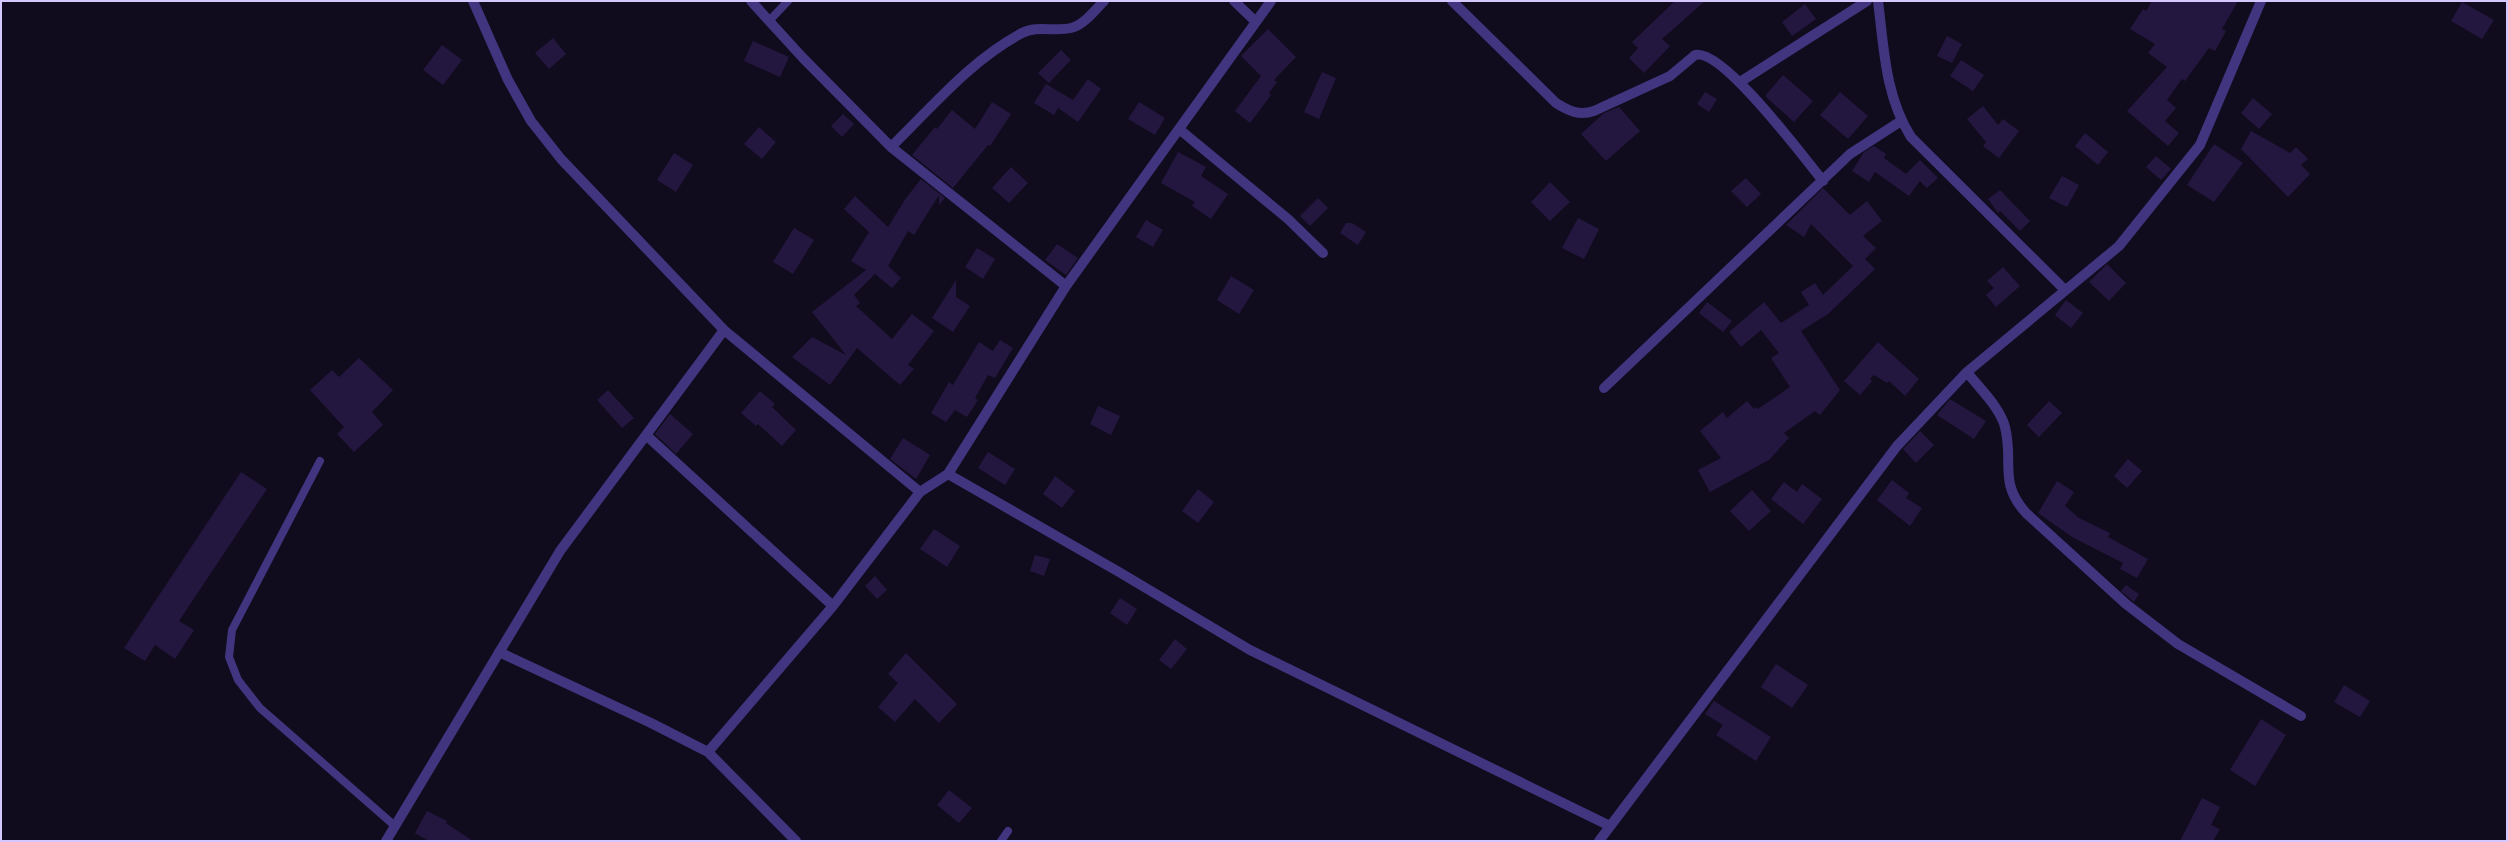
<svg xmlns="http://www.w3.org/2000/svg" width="2508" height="842" viewBox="0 0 2508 842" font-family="'Open Sans',sans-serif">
<rect width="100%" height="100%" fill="#110b1e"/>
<path fill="#24173f" d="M1675 1H1705L1662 39 1670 46 1644 73 1629 58 1638 48 1632 42Z
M2152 1H2238L2222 29 2226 31 2215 51 2209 48 2185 81 2182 79 2167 100 2176 108 2165 121 2179 133 2168 146 2127 111 2167 67 2148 53 2155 44 2130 29 2143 9 2146 11Z
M2462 2 2494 20 2482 39 2451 21Z
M1805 4 1816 19 1792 36 1782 22Z
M1268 29 1296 57 1274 80 1277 82 1269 93 1271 95 1250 123 1235 111 1261 76 1241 56Z
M1947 36 1962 44 1952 63 1937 56Z
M553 38 566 54 549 69 535 53Z
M753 41 789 57 780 77 744 61Z
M442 45 462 60 443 85 423 70Z
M1061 50 1071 60 1049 83 1038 73Z
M1961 60 1984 75 1973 91 1950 76Z
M1322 72 1336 78 1319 119 1304 112Z
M1783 75 1813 101 1794 122 1765 96Z
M1088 79 1101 89 1078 122 1058 108 1054 115 1034 103 1046 84 1073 100Z
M1705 92 1717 99 1709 112 1697 104Z
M1840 92 1868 116 1848 139 1820 115Z
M2253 98 2272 114 2259 129 2241 113Z
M992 102 1011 114 990 146 988 145 953 188 912 155 935 127 937 129 952 110 975 129Z
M1139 102 1165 118 1155 135 1128 119Z
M1983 106 1998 125 2003 119 2019 131 1999 158 1983 146 1986 142 1967 119Z
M1619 107 1640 131 1606 161 1581 134 1604 113Z
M843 114 854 124 842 137 831 126Z
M759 127 776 142 762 159 744 144Z
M2251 131 2290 153 2296 147 2308 159 2301 165 2310 174 2288 197 2241 149Z
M2085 133 2108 152 2098 165 2075 146Z
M2214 144 2243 163 2214 202 2187 185Z
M1874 146 1886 154 1884 158 1906 174 1920 160 1938 178 1927 188 1920 181 1909 196 1875 172 1869 182 1852 171 1864 152Z
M1178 152 1206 167 1201 176 1228 194 1211 219 1192 206 1195 202 1161 183Z
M674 153 693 165 676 192 657 180Z
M2156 156 2171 169 2161 180 2146 167Z
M1011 167 1028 183 1009 203 992 188Z
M2062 176 2079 185 2067 207 2049 198Z
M1746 178 1761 194 1747 207 1731 191Z
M921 179 945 198 939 205V195L914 235 908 231 888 266 901 278 892 288 875 274 854 295 860 303 856 306 892 339 912 314 934 331 908 365 914 369 900 385 857 348 830 385 792 357 812 337 846 355 812 312 866 270 851 261 869 232 844 209 855 196 888 227 906 198Z
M1550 182 1570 202 1550 221 1531 202Z
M1823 188 1850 215 1867 201 1882 221 1863 236 1876 248 1865 259 1875 269 1828 314 1801 331 1840 390 1820 415 1815 411 1784 433 1789 438 1769 460 1710 492 1698 470 1721 458 1700 431 1723 412 1727 418 1747 401 1754 409 1755 407 1758 409 1790 387 1771 358 1779 353 1761 330 1741 347 1729 332 1764 302 1781 323 1809 305 1801 292 1815 283 1823 295 1853 266 1811 224 1804 237 1786 225Z
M2000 190 2030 221 2020 231 2000 211 1998 213 1988 199Z
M1318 198 1328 208 1310 226 1300 216Z
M1578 218 1599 229 1584 259 1562 248Z
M1146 220 1163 230 1153 247 1136 237Z
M1346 223H1352L1366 232 1358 245 1340 233Z
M794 228 814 240 793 274 773 262Z
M1057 244 1078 258 1066 275 1045 260Z
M977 248 995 259 983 279 965 267Z
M2107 264 2126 283 2109 301 2089 282Z
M2003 267 2020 286 1996 307 1986 295 1994 288 1987 281Z
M1231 276 1254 290 1239 314 1217 300Z
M956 280V297L970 306 953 332 932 318Z
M2066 300 2083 313 2071 328 2055 315Z
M1707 302 1732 321 1723 332 1699 313Z
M1000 340 1013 348 995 378 988 375 975 398 978 400 967 417 955 410 946 422 931 413 949 382 953 385 979 342 993 351Z
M1878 342 1919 379 1905 396 1889 381 1887 383 1874 375 1870 379 1872 381 1860 395 1844 381Z
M359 358 393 390 372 412 383 425 354 452 337 434 344 427 310 390 332 370 339 377Z
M608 390 634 418 622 428 597 400Z
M760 391 775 404 772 407 796 430 782 446 758 424 756 426 741 413Z
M1950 399 1986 421 1974 439 1937 415Z
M2049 401 2062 413 2039 437 2027 425Z
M1098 406 1120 416 1111 435 1090 424Z
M670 414 693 434 676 454 655 434Z
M1920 431 1934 445 1916 463 1903 449Z
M903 438 930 455 916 479 890 459Z
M988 452 1015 469 1005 485 978 468Z
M2128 459 2142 471 2127 488 2114 476Z
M241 472 267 489 179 621 194 630 175 659 155 645 145 661 124 648Z
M1055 476 1075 491 1062 508 1043 494Z
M1892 480 1909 493 1906 498 1922 508 1910 526 1877 500Z
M2057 481 2074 492 2065 506 2079 518 2110 533 2108 537 2148 559 2137 578 2120 569 2123 563 2072 537 2038 513Z
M1784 482 1797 492 1802 484 1822 499 1803 524 1771 499Z
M1198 489 1214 502 1198 523 1182 511Z
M1752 490 1771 511 1749 531 1730 511Z
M934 529 960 546 947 567 920 549Z
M1035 555 1050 559 1044 576 1030 571Z
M875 576 887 590 877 599 865 586Z
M2126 585 2139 594 2134 602 2121 591Z
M1120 598 1137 609 1127 625 1110 613Z
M1175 639 1187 649 1171 669 1159 660Z
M906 653 957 704 939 723 915 699 895 722 878 707 898 683 888 674Z
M1776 664 1808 685 1792 708 1761 687Z
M2344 685 2370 701 2360 717 2334 702Z
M1714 701 1771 737 1756 761 1716 735 1723 725 1705 714Z
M2261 719 2286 735 2255 786 2230 770Z
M949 790 972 808 959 823 937 805Z
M2202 798 2220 807 2211 825 2220 829 2213 841H2180Z
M427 811 447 821 446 823 473 841H429L415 833Z"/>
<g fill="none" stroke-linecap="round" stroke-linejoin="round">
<path stroke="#40357e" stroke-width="8" d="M769 21 788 1
M320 461 232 630 229 657 238 680 260 708 395 826
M1001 841 1008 831"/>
<path stroke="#40357e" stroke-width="10" d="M473 1 508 80 531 121 561 159 724 330 920 492 948 474 1119 572 1250 650 1610 826
M751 1 803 58 891 147 1066 286
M1234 1 1256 22
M1452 1 1556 103C1569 111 1579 116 1594 111L1670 76 1695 55C1722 47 1804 158 1823 181
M1878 1C1884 48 1885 96 1911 137L2065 290
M1740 82 1867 1
M1179 129 1288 219 1323 253
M891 147C932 107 971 60 1022 33 1037 25 1055 32 1071 28 1084 25 1095 10 1104 1
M1967 372C1979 388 2000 407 2005 427 2014 462 1998 482 2026 513L2126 604 2178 644 2301 716
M1604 388 1850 154 1901 121
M646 435 833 606
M948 474 1066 286 1271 1
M499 652 651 723 708 752
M386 841 560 551 724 330
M796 841 708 752 833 606 920 492
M1599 841 1897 446 1967 372 2119 246 2200 145 2261 1"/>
</g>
<rect width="2508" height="842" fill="none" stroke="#d5c8ff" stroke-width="4"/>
</svg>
